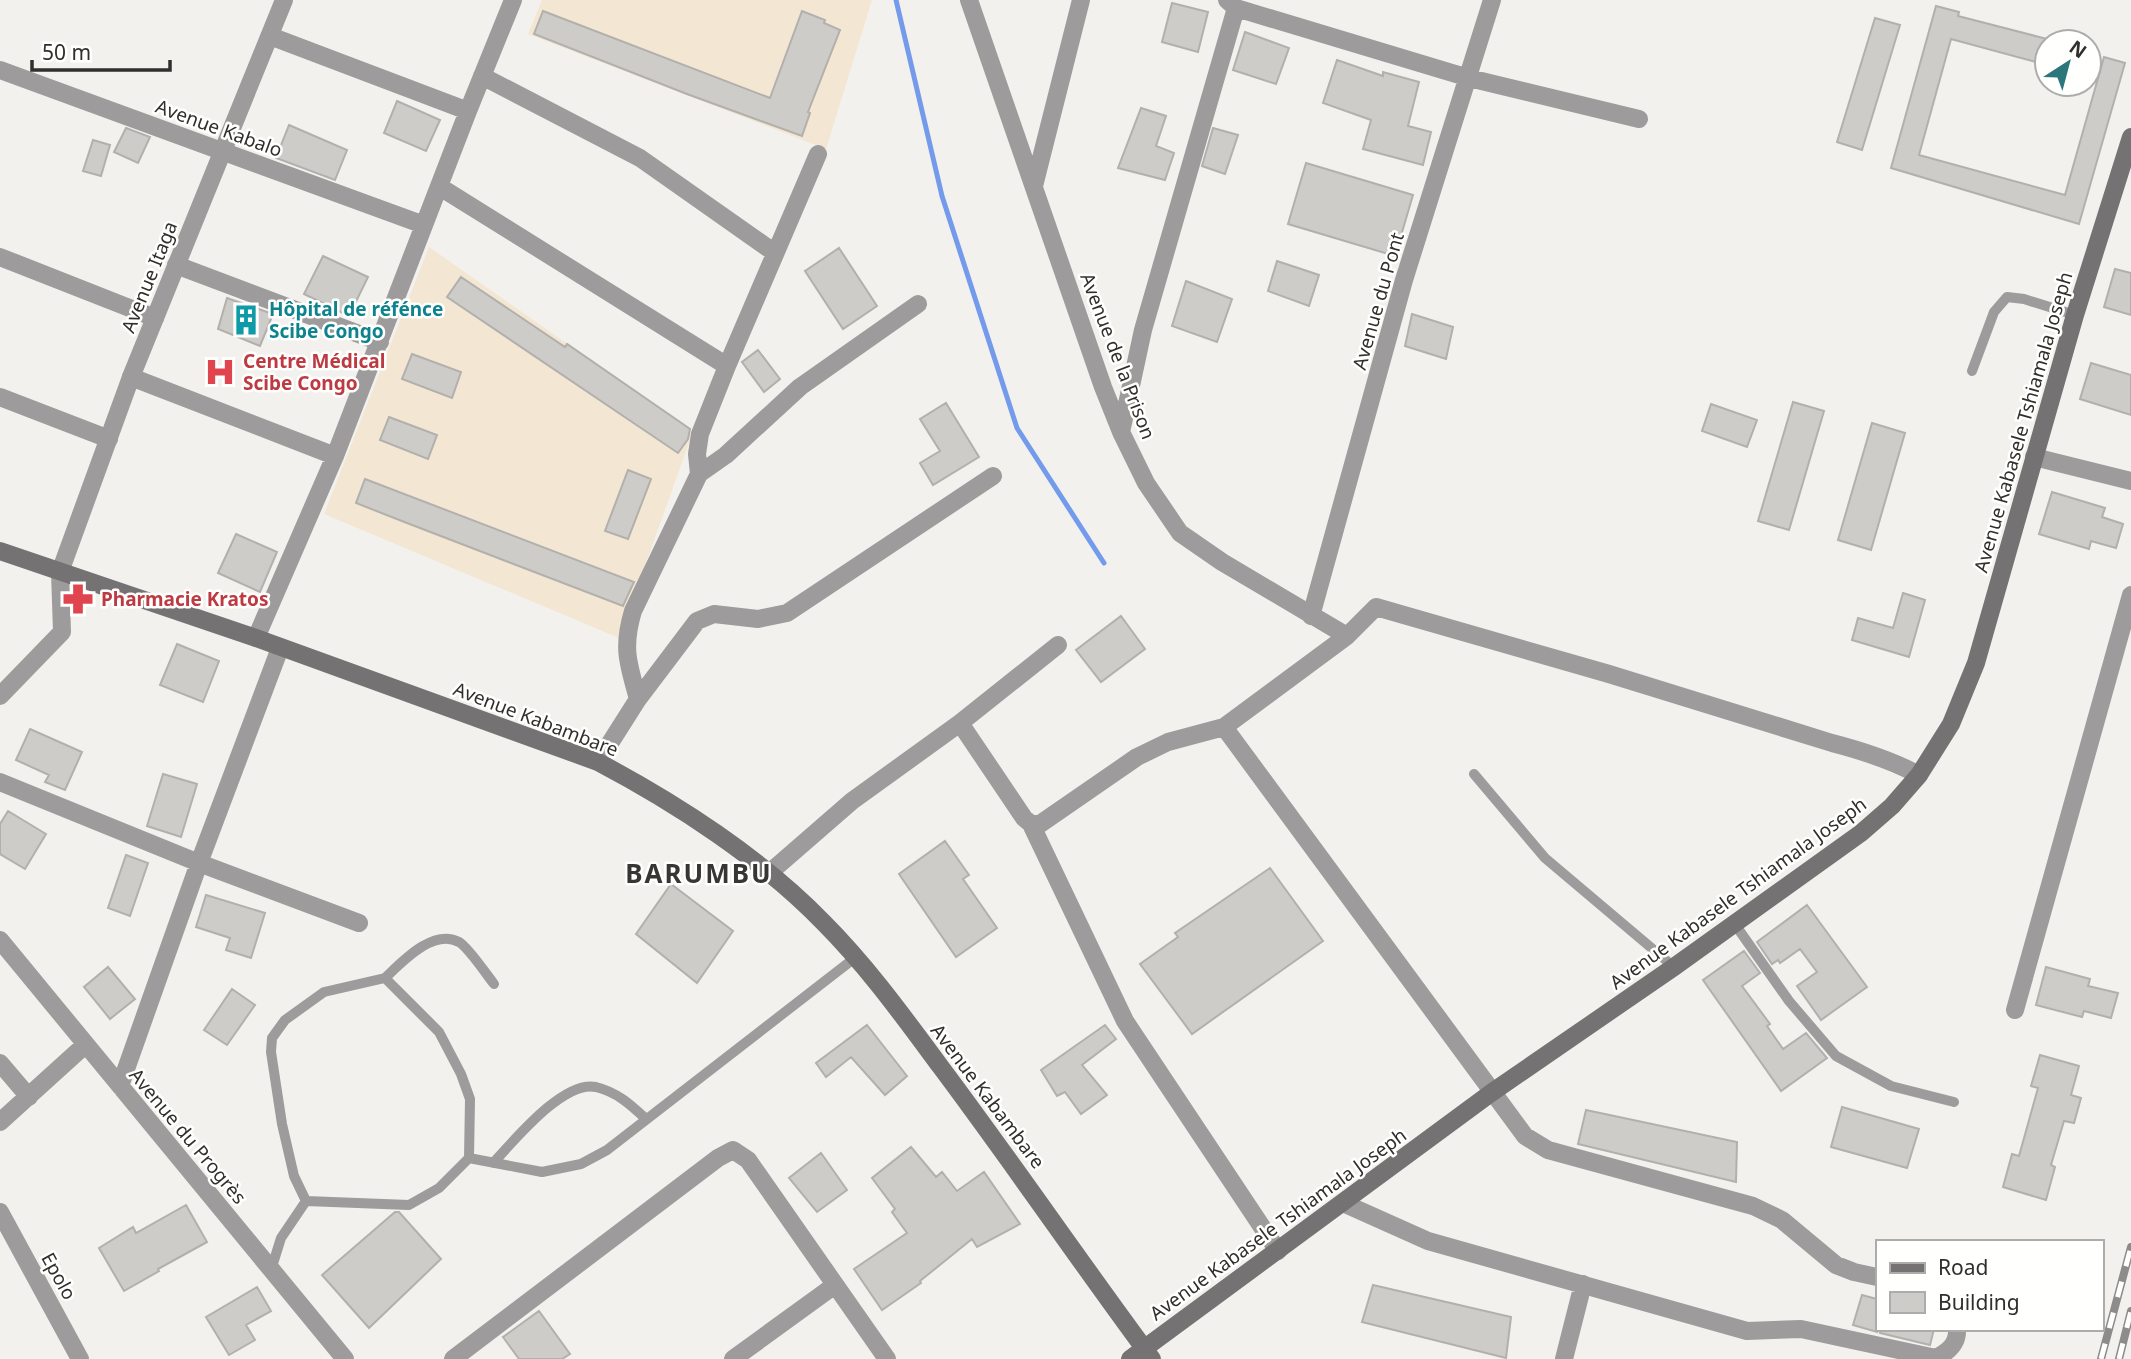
<svg xmlns="http://www.w3.org/2000/svg" width="2131" height="1359" viewBox="0 0 2131 1359" font-family="'Noto Sans',sans-serif">
<rect width="100%" height="100%" fill="#f3f1ee"/>
<path fill="#f3e6d2" d="M542 0H872L826 149 528 34Z
M429 247 693 432 619 638 324 514Z"/>
<g fill="none" stroke-linecap="round" stroke-linejoin="round">
<path stroke="#739aeb" stroke-width="5" d="M896 0 942 196 1017 428 1104 563"/>
</g>
<path fill="#ceccc9" stroke="#b2b0ad" stroke-width="2" d="M1172 3 1208 12 1198 52 1162 42Z
M1936 6 1959 12 1958 16 2047 39V65L1951 39 1919 155 2065 195 2104 57 2125 63 2079 224 1891 168Z
M543 11 770 98 802 11 825 20 824 23 840 30 808 112 810 113 802 136 687 94 534 34Z
M1875 18 1900 25 1862 150 1837 142Z
M1245 32 1289 48 1276 84 1233 70Z
M1337 60 1383 76V72L1419 82 1408 126 1431 132 1423 165 1363 149 1371 120 1323 103Z
M397 101 440 120 426 151 384 133Z
M1141 108 1166 116 1156 146 1174 153 1165 180 1118 168Z
M289 125 347 150 335 180 276 158Z
M126 128 150 137 138 163 114 152Z
M1213 128 1238 135 1225 174 1202 166Z
M93 140 110 145 101 176 83 171Z
M1306 163 1413 195 1395 256 1288 224Z
M839 248 877 306 843 329 805 271Z
M323 256 368 277 349 316 304 294Z
M1277 261 1319 275 1309 306 1268 291Z
M2115 269 2131 273V315L2104 307Z
M461 277 565 347 567 344 690 429 688 439 678 453 447 297Z
M1186 281 1232 299 1217 342 1172 326Z
M227 298 273 314 260 346 218 329Z
M1412 314 1453 327 1446 359 1405 346Z
M758 350 780 379 764 392 742 362Z
M412 354 461 372 452 398 402 379Z
M2091 363 2131 375V415L2080 399Z
M1793 402 1824 411 1789 530 1758 521Z
M946 403 979 457 933 485 920 463 940 451 920 419Z
M1711 404 1757 420 1747 447 1702 431Z
M389 417 437 435 428 459 380 440Z
M1872 423 1905 433 1871 550 1838 540Z
M628 470 651 479 628 539 605 531Z
M365 479 634 582 633 584 623 606 407 523 356 503Z
M2052 492 2105 508 2102 517 2123 524 2116 548 2091 541 2089 549 2039 534Z
M236 534 277 552 260 592 218 573Z
M1903 593 1925 600 1909 657 1852 640 1858 618 1893 628Z
M1121 616 1145 649 1101 682 1076 650Z
M177 644 219 661 203 702 160 685Z
M30 729 82 752 65 790 45 782 49 775 16 760Z
M163 774 197 784 181 837 147 826Z
M8 811 46 834 25 869 0 854V824Z
M945 841 969 875 963 879 997 928 956 957 899 874Z
M126 855 148 863 130 916 108 908Z
M1270 868 1323 941 1192 1034 1140 964 1178 937 1175 933Z
M671 884 733 931 697 983 636 934Z
M206 895 265 913 251 958 226 950 230 938 196 927Z
M1807 905 1867 987 1821 1020 1797 986 1817 972 1800 949 1780 963 1778 960 1772 964 1757 942Z
M1744 951 1760 973 1742 986 1770 1024 1767 1026 1783 1049 1806 1033 1827 1058 1781 1091 1703 980Z
M108 967 135 999 110 1019 84 987Z
M2046 967 2090 979 2088 986 2118 993 2111 1018 2084 1011 2082 1017 2036 1005Z
M232 989 255 1005 227 1045 204 1030Z
M867 1025 907 1076 885 1095 851 1057 826 1077 816 1063Z
M1105 1025 1116 1039 1082 1065 1107 1095 1081 1114 1065 1092 1057 1096 1041 1070Z
M2040 1055 2079 1066 2071 1095 2081 1098 2074 1123 2064 1121 2051 1165 2055 1167 2046 1200 2003 1187 2012 1154 2019 1156 2038 1088 2031 1086Z
M1842 1107 1919 1129 1907 1168 1831 1147Z
M1586 1110 1737 1142 1736 1182 1578 1144Z
M911 1147 936 1177 942 1172 957 1191 984 1172 1020 1224 977 1247 972 1239 920 1281 921 1283 882 1310 854 1269 907 1233 892 1212 895 1209 872 1178Z
M821 1153 847 1190 817 1212 789 1178Z
M186 1205 207 1242 158 1269 159 1271 124 1291 99 1248 133 1227 136 1233Z
M395 1212H399L441 1259 369 1328 322 1275Z
M1373 1285 1511 1317 1506 1358 1362 1322Z
M257 1287 271 1311 246 1325 255 1340 229 1355 206 1317Z
M1862 1295 1877 1299V1332L1853 1325Z
M539 1311 570 1354 562 1359H519L503 1337Z
M1881 1329H1934L1930 1345 1880 1333Z"/>
<g fill="none" stroke-linecap="round" stroke-linejoin="round">
<path stroke="#9d9b9b" stroke-width="10" d="M1972 371 1994 312 2007 297 2024 299 2075 315
M1474 774 1545 858 1674 967
M1734 923 1789 1001 1836 1056 1891 1086 1954 1102
M469 1158 542 1172 581 1164 607 1150 856 957
M493 1163C514 1141 563 1080 596 1087 617 1092 631 1105 646 1119
M306 1201 409 1205 439 1188 469 1158 470 1099 461 1074 439 1032 385 978C402 962 433 928 459 942 469 948 486 974 494 984
M306 1201 294 1176 282 1124 271 1052 272 1038 285 1020 324 992 385 978
M271 1270 281 1238 306 1201"/>
<path stroke="#9d9b9b" stroke-width="18" d="M969 0 1103 387 1121 432 1146 483 1180 533 1222 562 1347 636
M1227 0 1236 8 1469 78 1639 119
M270 36 468 111
M0 70 424 225
M482 76 640 158 775 253
M1034 186 1081 0
M440 187 727 366
M0 257 155 318
M176 265 380 342
M131 377 335 456
M0 397 109 439
M1121 432 1143 330 1236 8
M2034 457 2131 481
M699 474 697 454 700 434 727 366 818 154
M1311 616 1404 280 1492 0
M256 638 335 456 468 111 513 0
M0 696 62 632 60 572
M638 699C628 663 622 648 633 611L699 474 726 455 800 387 918 304
M960 723 1024 818 1031 824 1125 1021 1278 1251
M1224 727 1525 1136 1548 1150 1753 1206 1782 1220 1836 1265 1854 1272 1877 1277
M598 762 638 699 697 621 714 614 758 619 787 613 993 476
M0 782 199 863 359 923
M1031 824H1040L1137 757 1168 742 1224 727 1347 636 1376 607 1609 674 1832 743C1863 751 1891 760 1919 775
M768 874 852 801 960 723 1058 645
M0 940 345 1359
M2015 1010 2131 595
M0 1063 29 1097
M120 1086 199 863 280 648
M0 1122 85 1045
M1343 1203 1428 1241 1747 1331 1801 1329 1936 1358C1948 1352 1958 1344 1957 1329
M0 1212 80 1359
M453 1359 718 1158 733 1150 748 1160 887 1359
M733 1359 835 1285
M1564 1359 1583 1284"/>
<path stroke="#9d9b9b" stroke-width="18" d="M60 572 131 377 284 0"/>
<path stroke="#757273" stroke-width="18" d="M0 551 256 638 598 762C676 803 762 859 823 922 867 966 903 1016 940 1066 1012 1162 1080 1262 1152 1359
M1130 1359 1491 1093 1674 967 1861 833 1892 806 1919 775 1951 724 1976 663 2075 315 2131 137"/>
<g stroke="#8d8c8a" stroke-width="8">
<path id="rail" d="M2101 1359 2131 1247
M2119 1359 2131 1311"/>
</g>
<use href="#rail" stroke="#fffffe" stroke-width="5" stroke-dasharray="16" stroke-linecap="butt"/>
</g>
<defs>
<g id="building-bare" transform="scale(2.415)"><path d="M-4-6H4V6H1V3H-1V6H-4ZM-2.5-4.3h1.7v1.8h-1.7ZM.8-4.3h1.7v1.8H.8ZM-2.5-1h1.7V.8h-1.7ZM.8-1h1.7V.8H.8Z" fill="#0f9aa8" stroke="#fffffe" stroke-width="2.5" paint-order="stroke"/></g>
<g id="hospital-bare" transform="scale(2.415)"><path d="M-5-5h3v3.5h4V-5h3V5h-3V1.5h-4V5h-3Z" fill="#e0444e" stroke="#fffffe" stroke-width="2.5" paint-order="stroke"/></g>
<g id="pharmacy-bare" transform="scale(2.415)"><path d="M-2-6h4v4h4v4h-4v4h-4v-4h-4v-4h4Z" fill="#e0444e" stroke="#fffffe" stroke-width="2.5" paint-order="stroke"/></g>
</defs>
<g fill-rule="evenodd">
<use href="#building-bare" x="246" y="320"/>
<use href="#hospital-bare" x="220" y="372"/>
<use href="#pharmacy-bare" x="78" y="599"/>
</g>
<g text-anchor="middle" dominant-baseline="central" stroke-width="5" stroke-linejoin="round" paint-order="stroke">
<g font-size="19" fill="#302f2e" stroke="#fffffe">
<text transform="translate(219 128) rotate(20)">Avenue Kabalo</text>
<text transform="translate(149 277) rotate(-68)">Avenue Itaga</text>
<text transform="translate(1378 301) rotate(-74)">Avenue du Pont</text>
<text transform="translate(1118 356) rotate(69)">Avenue de la Prison</text>
<text transform="translate(2023 422) rotate(-74)">Avenue Kabasele Tshiamala Joseph</text>
<text transform="translate(536 719) rotate(21)">Avenue Kabambare</text>
<text transform="translate(1738 893) rotate(-36)">Avenue Kabasele Tshiamala Joseph</text>
<text transform="translate(988 1096) rotate(53)">Avenue Kabambare</text>
<text transform="translate(188 1136) rotate(50)">Avenue du Progrès</text>
<text transform="translate(1278 1224) rotate(-36)">Avenue Kabasele Tshiamala Joseph</text>
<text transform="translate(59 1276) rotate(61)">Epolo</text>
</g>
<g font-size="19" font-weight="bold" fill="#0d838f" stroke="#fffffe" text-anchor="start">
<text x="269" y="309">Hôpital de réfénce<tspan x="269" dy="22">Scibe Congo</tspan></text>
</g>
<g font-size="19" font-weight="bold" fill="#be3a42" stroke="#fffffe" text-anchor="start">
<text x="243" y="361">Centre Médical<tspan x="243" dy="22">Scibe Congo</tspan></text>
<text x="101" y="599">Pharmacie Kratos</text>
</g>
<g font-size="26" font-weight="bold" letter-spacing="2" fill="#373634" stroke="#fffffe">
<text x="699" y="873">BARUMBU</text>
</g>
</g>
<rect x="1876" y="1240" width="228" height="91" fill="#fffffe" stroke="#acacab" stroke-width="2"/>
<rect x="1890" y="1263" width="35" height="10" fill="#757273" stroke="#acacab" stroke-width="2"/>
<text x="1938" y="1275" font-size="21" fill="#302f2e">Road</text>
<rect x="1890" y="1292" width="35" height="21" fill="#ceccc9" stroke="#acacab" stroke-width="2"/>
<text x="1938" y="1310" font-size="21" fill="#302f2e">Building</text>
<g transform="translate(2068 63) rotate(36)"><circle r="33" fill="#fffffe" stroke="#acacab" stroke-width="2"/>
<path d="M0-5L12 26L0 18L-12 26Z" fill="#2c767b"/>
<text y="-10" font-size="19" font-weight="bold" text-anchor="middle" fill="#302f2e">N</text>
</g>
<path d="M32 60v10h138v-10" fill="none" stroke="#302f2e" stroke-width="3.5"/>
<text x="42" y="60" font-size="21" fill="#302f2e" stroke="#fffffe" stroke-width="5" paint-order="stroke">50 m</text>
</svg>
